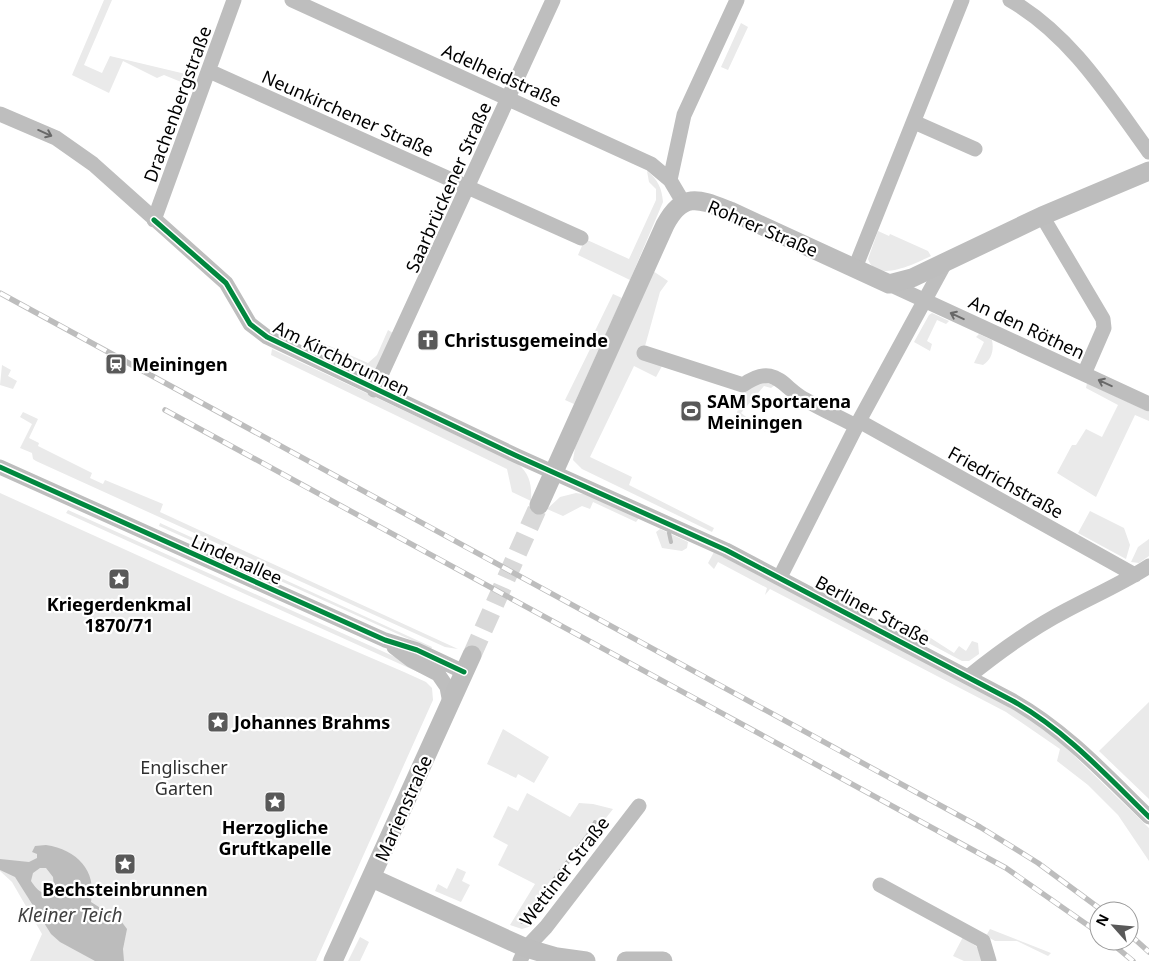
<svg xmlns="http://www.w3.org/2000/svg" width="1149" height="961" viewBox="0 0 1149 961" font-family="'Noto Sans',sans-serif">
<rect width="100%" height="100%" fill="#fff"/>
<path fill="#eaeaea" d="M104 0H112L84 65 102 73 110 56 194 76 191 86 164 75 157 78 123 61 109 93 72 75Z
M741 23 748 27 728 70 721 67Z
M647 171C658 179 662 189 663 202L630 280 578 255 585 239 629 259 656 200V189L649 182Z
M878 231 889 236 890 234 928 251 931 256C916 263 876 284 868 259Z
M653 271 668 281 660 292 642 357 662 366 656 377 634 366 590 457 632 477 629 485 714 528 712 532 582 469 573 460 575 448Z
M613 294 622 298 574 404 565 400 595 339 592 337Z
M932 313 949 321 946 324 937 320 927 341 932 344 930 351 914 342 929 315Z
M388 330 393 333 378 366 372 373 308 345 311 338 368 363 377 355Z
M979 334 992 340C994 350 992 359 983 365L974 363 984 342 976 337Z
M272 349 518 464C530 474 532 486 531 501L512 492 507 469 271 355Z
M2 365 11 370 8 376 17 381 13 389 0 385Z
M766 383 775 385 771 388 764 386 741 413 766 432 738 418 734 426 732 425 746 389 751 385Z
M1087 383 1149 412V421L1135 415 1096 497 1057 473 1072 445H1076L1086 429 1102 437 1118 405 1086 388Z
M23 412 38 419 29 438 39 443 38 446 92 473 90 478 103 484 105 480 163 504 160 512 458 649 445 647 36 461 33 459 32 453 20 448 32 424 20 417Z
M0 493 232 598 404 672 426 682 432 688 433 700 316 961H30L42 934 12 882 0 871Z
M576 493 589 495 639 518 636 522 593 502 590 509 582 506 563 516 547 509 560 497Z
M68 510 422 669 420 673 66 513Z
M1090 511 1124 528 1130 545 1126 559 1078 533Z
M160 523 432 647 431 649 159 526Z
M660 529 688 542 687 548 682 551 662 548 656 532Z
M1149 539V556L1139 563 1131 562 1138 547Z
M714 552 987 694 1031 720 1060 742 1149 828V861L1118 815 1088 785 1057 761 1060 749 1006 712 770 589 765 595 767 588 718 562 714 569 708 563Z
M924 629 928 631 926 635 954 653 959 646 966 651 972 641 978 643 979 654 969 661H962L919 638Z
M1149 702V799L1099 751Z
M503 729 549 757 534 783 518 774 516 778 487 764Z
M527 793 570 817 579 803 593 804 613 809 527 918 535 925 522 929 510 925 535 884 498 865 508 845 493 837 508 806 518 811Z
M457 868 466 872 462 881 470 885 461 902 435 891 438 884 447 889Z
M990 929 1051 953 1048 956 1017 941H995L986 936Z
M360 937 369 942 360 961H348Z
M963 937 977 947 982 961H964L953 956Z"/>
<path fill="#bcbcbc" fill-rule="evenodd" d="M46 845C77 850 97 870 91 902L121 921 127 929 123 949 124 961H95L60 942 51 934 15 877 0 870V859L29 862 37 858V854L32 852 35 846ZM40 868H46L53 877 54 887 48 893C40 894 36 888 31 881L33 873Z"/>
<g fill="none" stroke-linecap="round" stroke-linejoin="round">
<path stroke="#bcbcbc" stroke-width="4" d="M669 533 671 542
M522 922 591 831 595 822"/>
<path stroke="#d9d9d9" stroke-width="19" stroke-dasharray="19 9" stroke-linecap="butt" d="M472 655 539 505"/>
<path stroke="#bebebe" stroke-width="15" d="M292 0 651 164 670 180 683 202
M1010 0C1071 35 1109 97 1149 152
M209 71 581 238
M0 114 56 138 93 164 226 283 250 324 267 337 517 456 726 550 1013 701C1066 731 1106 775 1149 817
M914 122 975 149
M670 180 684 115 737 0
M1042 216 1103 319 1104 328 1084 374
M154 220 234 0
M855 268 962 0
M889 284 1149 404
M644 353 743 385C775 362 782 387 804 399 821 409 839 417 856 426
M374 390 553 0
M859 421 1135 575
M0 467 385 640 417 650 464 672
M780 577 859 421 945 263
M394 647 411 660 438 674 447 687 450 703
M968 677C999 652 1032 628 1067 610 1095 595 1123 583 1149 566
M880 885 983 941 989 961
M520 961 526 948 546 927 639 806"/>
<path stroke="#bdbdbd" stroke-width="19" d="M539 505 665 225C683 191 699 199 730 211L889 284 912 278 1042 216 1149 171
M372 878 526 948 557 957 586 961
M333 961 472 655
M626 961H663"/>
<g stroke="#bdbdbd" stroke-width="5.5">
<path id="rail" d="M0 293 980 827 1038 863 1103 911
M165 410 1006 868 1099 933
M1129 934 1149 952
M1109 941 1133 961"/>
</g>
<use href="#rail" stroke="#fff" stroke-width="4" stroke-dasharray="11" stroke-linecap="butt"/>
<g stroke="#fff" stroke-width="8">
<path id="cycleway" d="M154 220 226 283 250 324 267 337 517 456 726 550 1013 701C1066 731 1106 775 1149 817
M0 467 385 640 417 650 464 672"/>
</g>
<use href="#cycleway" stroke="#00873e" stroke-width="5"/>
</g>
<defs><path id="oneway-shaft" d="M-6 0H5M1.5-3L5.5 0L1.5 3" fill="none" stroke-width="1.6" stroke-linecap="round" stroke-linejoin="round" transform="scale(1.25)"/></defs>
<g stroke="#686868">
<use href="#oneway-shaft" transform="translate(45 133) rotate(24)"/>
<use href="#oneway-shaft" transform="translate(957 316) rotate(-155)"/>
<use href="#oneway-shaft" transform="translate(1105 383) rotate(-155)"/>
</g>
<defs>
<g id="church-square" transform="scale(1.125)"><rect x="-9" y="-9" width="18" height="18" rx="4" fill="#595959" stroke="#fff"/><path d="M-1.2-6h2.4v3.5h3.3v2.4h-3.3V6h-2.4V-.1h-3.3v-2.4h3.3Z" fill="#fff"/></g>
<g id="station-square" transform="scale(1.125)"><rect x="-9" y="-9" width="18" height="18" rx="4" fill="#595959" stroke="#fff"/><path d="M-3-6H3Q5-6 5-4V2Q5 4 3 4L4.5 6H3L1.5 4h-3L-3 6H-4.5L-3 4Q-5 4-5 2V-4Q-5-6-3-6ZM-3.5-4v3h7v-3ZM-3.5 1v1.5H-2V1ZM2 1v1.5H3.5V1Z" fill="#fff"/></g>
<g id="stadium-square" transform="scale(1.125)"><rect x="-9" y="-9" width="18" height="18" rx="4" fill="#595959" stroke="#fff"/><path d="M0-5a6.5 5 0 1 0 0 10a6.5 5 0 1 0 0-10ZM-3.5-1.8h7v3.6h-7Z" fill="#fff"/></g>
<g id="sight-square" transform="scale(1.125)"><rect x="-9" y="-9" width="18" height="18" rx="4" fill="#595959" stroke="#fff"/><path d="M0-6L1.8-2.2L6-1.7L2.9 1.2L3.7 5.4L0 3.3L-3.7 5.4L-2.9 1.2L-6-1.7L-1.8-2.2Z" fill="#fff"/></g>
</defs>
<g fill-rule="evenodd">
<use href="#church-square" x="428" y="340"/>
<use href="#station-square" x="116" y="364"/>
<use href="#stadium-square" x="691" y="411"/>
<use href="#sight-square" x="119" y="579"/>
<use href="#sight-square" x="218" y="722"/>
<use href="#sight-square" x="275" y="802"/>
<use href="#sight-square" x="125" y="864"/>
</g>
<g text-anchor="middle" dominant-baseline="central" stroke-width="4.5" stroke-linejoin="round" paint-order="stroke">
<g font-size="18" fill="#000" stroke="#fff">
<text transform="translate(502 75) rotate(24)">Adelheidstraße</text>
<text transform="translate(177 104) rotate(-70)">Drachenbergstraße</text>
<text transform="translate(348 113) rotate(24)">Neunkirchener Straße</text>
<text transform="translate(448 187) rotate(-66)">Saarbrückener Straße</text>
<text transform="translate(763 228) rotate(23)">Rohrer Straße</text>
<text transform="translate(1027 327) rotate(25)">An den Röthen</text>
<text transform="translate(342 358) rotate(26)">Am Kirchbrunnen</text>
<text transform="translate(1006 482) rotate(29)">Friedrichstraße</text>
<text transform="translate(237 559) rotate(24)">Lindenallee</text>
<text transform="translate(873 610) rotate(28)">Berliner Straße</text>
<text transform="translate(403 808) rotate(-66)">Marienstraße</text>
<text transform="translate(564 871) rotate(-52)">Wettiner Straße</text>
</g>
<g font-size="18" font-weight="bold" fill="#000" stroke="#fff" text-anchor="start">
<text x="444" y="340">Christusgemeinde</text>
<text x="132" y="364">Meiningen</text>
<text x="707" y="401">SAM Sportarena<tspan x="707" dy="21">Meiningen</tspan></text>
<text x="119" y="604" text-anchor="middle">Kriegerdenkmal<tspan x="119" dy="21">1870/71</tspan></text>
<text x="234" y="722">Johannes Brahms</text>
<text x="275" y="827" text-anchor="middle">Herzogliche<tspan x="275" dy="21">Gruftkapelle</tspan></text>
<text x="125" y="889" text-anchor="middle">Bechsteinbrunnen</text>
</g>
<g font-size="18" fill="#303030" stroke="#fff">
<text x="184" y="767">Englischer<tspan x="184" dy="21">Garten</tspan></text>
</g>
<g font-size="19" font-style="italic" fill="#414141" stroke="#fff">
<text x="70" y="915">Kleiner Teich</text>
</g>
</g>
<g transform="translate(1114 926) rotate(297)"><circle r="24" fill="#ffffff" stroke="#999999"/>
<path d="M0-4L9 19L0 12L-9 19Z" fill="#595959"/>
<text y="-8" font-size="14" font-weight="bold" text-anchor="middle" fill="#000000">N</text>
</g>
</svg>
